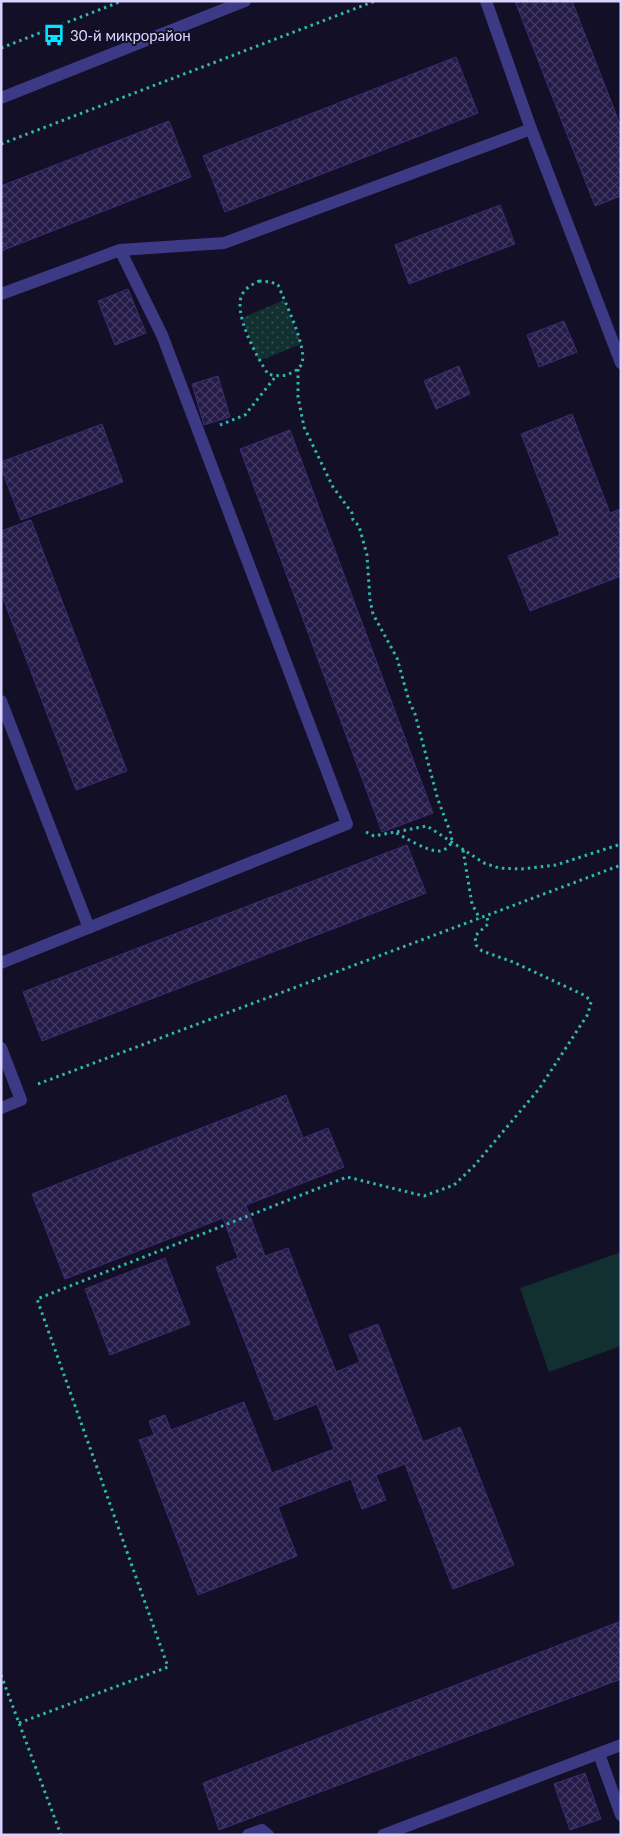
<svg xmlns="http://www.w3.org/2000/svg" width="622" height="1836" viewBox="0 0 622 1836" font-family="Lato,sans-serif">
<defs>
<pattern id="green-dots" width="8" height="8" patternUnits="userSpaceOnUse" patternTransform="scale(1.25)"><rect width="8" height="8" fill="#12302f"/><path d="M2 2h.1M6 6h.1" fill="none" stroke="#344d4e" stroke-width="1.8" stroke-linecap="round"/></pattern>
<pattern id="building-cross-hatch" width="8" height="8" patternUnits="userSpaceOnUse" patternTransform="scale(1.25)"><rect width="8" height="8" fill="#241b47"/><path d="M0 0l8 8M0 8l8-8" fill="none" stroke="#433b63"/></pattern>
</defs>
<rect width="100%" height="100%" fill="#130f26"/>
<path fill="url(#green-dots)" d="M284 300 301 344 259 361 242 318Z"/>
<path fill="#12302f" d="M621 1252V1346L549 1372 520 1288Z"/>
<path fill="url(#building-cross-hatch)" stroke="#3b2d73" d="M515 1H572L621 127V196L595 206Z
M456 57 478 113 225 212 203 156Z
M169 121 191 177 1 251V186Z
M500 205 515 244 409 284 395 245Z
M128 289 146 333 115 345 98 301Z
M564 321 577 352 539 367 527 335Z
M459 366 470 394 436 409 424 381Z
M218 376 230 417 204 425 192 384Z
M572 414 610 513 621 509V576L530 611 508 556 560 535 521 434Z
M102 424 123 482 21 520 1 468V462Z
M290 430 433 813 382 832 240 449Z
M31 520 127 771 76 790 1 593V531Z
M407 845 426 893 42 1041 23 992Z
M286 1095 303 1138 328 1128 344 1167 246 1205 265 1256 288 1248 336 1372 360 1362 349 1335 378 1324 423 1442 460 1427 514 1565 453 1589 405 1464 376 1475 386 1500 362 1509 351 1479 278 1507 297 1556 198 1595 139 1440 154 1435 149 1421 165 1415 171 1430 244 1402 272 1473 334 1449 317 1404 275 1420 216 1267 238 1258 223 1218 65 1279 32 1194Z
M165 1258 190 1324 110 1355 85 1289Z
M621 1621V1679L219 1830 203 1783Z
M585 1773 601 1819 570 1830 554 1784Z"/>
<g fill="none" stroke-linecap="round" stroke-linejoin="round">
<path stroke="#2fb8b0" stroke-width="3" stroke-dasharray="2.5 4" stroke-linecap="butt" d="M1 48 122 1
M1 144 375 1
M259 281 271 282 278 285C285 302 307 347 302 363 300 368 296 371 291 373 284 377 276 376 268 374 258 359 231 311 243 293 247 287 253 284 259 281Z
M298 369V397L304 427 333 487 352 513 353 520 359 526 367 555 370 600 373 614 397 658 409 701 415 714 438 800 451 834 452 842C449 846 445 851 439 851 428 852 404 837 393 831
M220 425 245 415 276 376
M366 832 374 836 427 826 484 863 499 868 521 869 556 865 621 844
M463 850 472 904 480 919
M38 1084 621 865
M1 1675 61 1835
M19 1723 168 1667 37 1299 347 1177 424 1196 454 1185 474 1166 539 1089 588 1014 591 1002 586 996 513 962 482 951 476 945 475 936 488 924 487 916"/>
<path stroke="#3d3a85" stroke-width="12" d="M486 1 531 129 621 363
M1 98 245 1
M120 250 224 243 531 129
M1 294 120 250 162 335 347 824 1 963
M1 701 89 928
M1 1048 21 1100 1 1108
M599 1754 621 1815
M248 1835 262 1830 268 1835
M383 1835 621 1745"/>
</g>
<defs>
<g id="bus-bare" transform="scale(1.725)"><path d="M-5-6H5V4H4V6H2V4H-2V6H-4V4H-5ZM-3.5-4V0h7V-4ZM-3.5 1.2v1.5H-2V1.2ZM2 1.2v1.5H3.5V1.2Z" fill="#00e5ff" stroke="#130f26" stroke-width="2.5" paint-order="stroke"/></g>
</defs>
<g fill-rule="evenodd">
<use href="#bus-bare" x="54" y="35"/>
</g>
<g text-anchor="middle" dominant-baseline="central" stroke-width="4" stroke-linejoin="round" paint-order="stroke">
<g font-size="15" fill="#d9d4ff" stroke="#130f26" text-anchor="start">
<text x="70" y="35">30-й микрорайон</text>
</g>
</g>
<rect width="622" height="1836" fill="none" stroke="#d9d4ff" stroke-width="5"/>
</svg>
